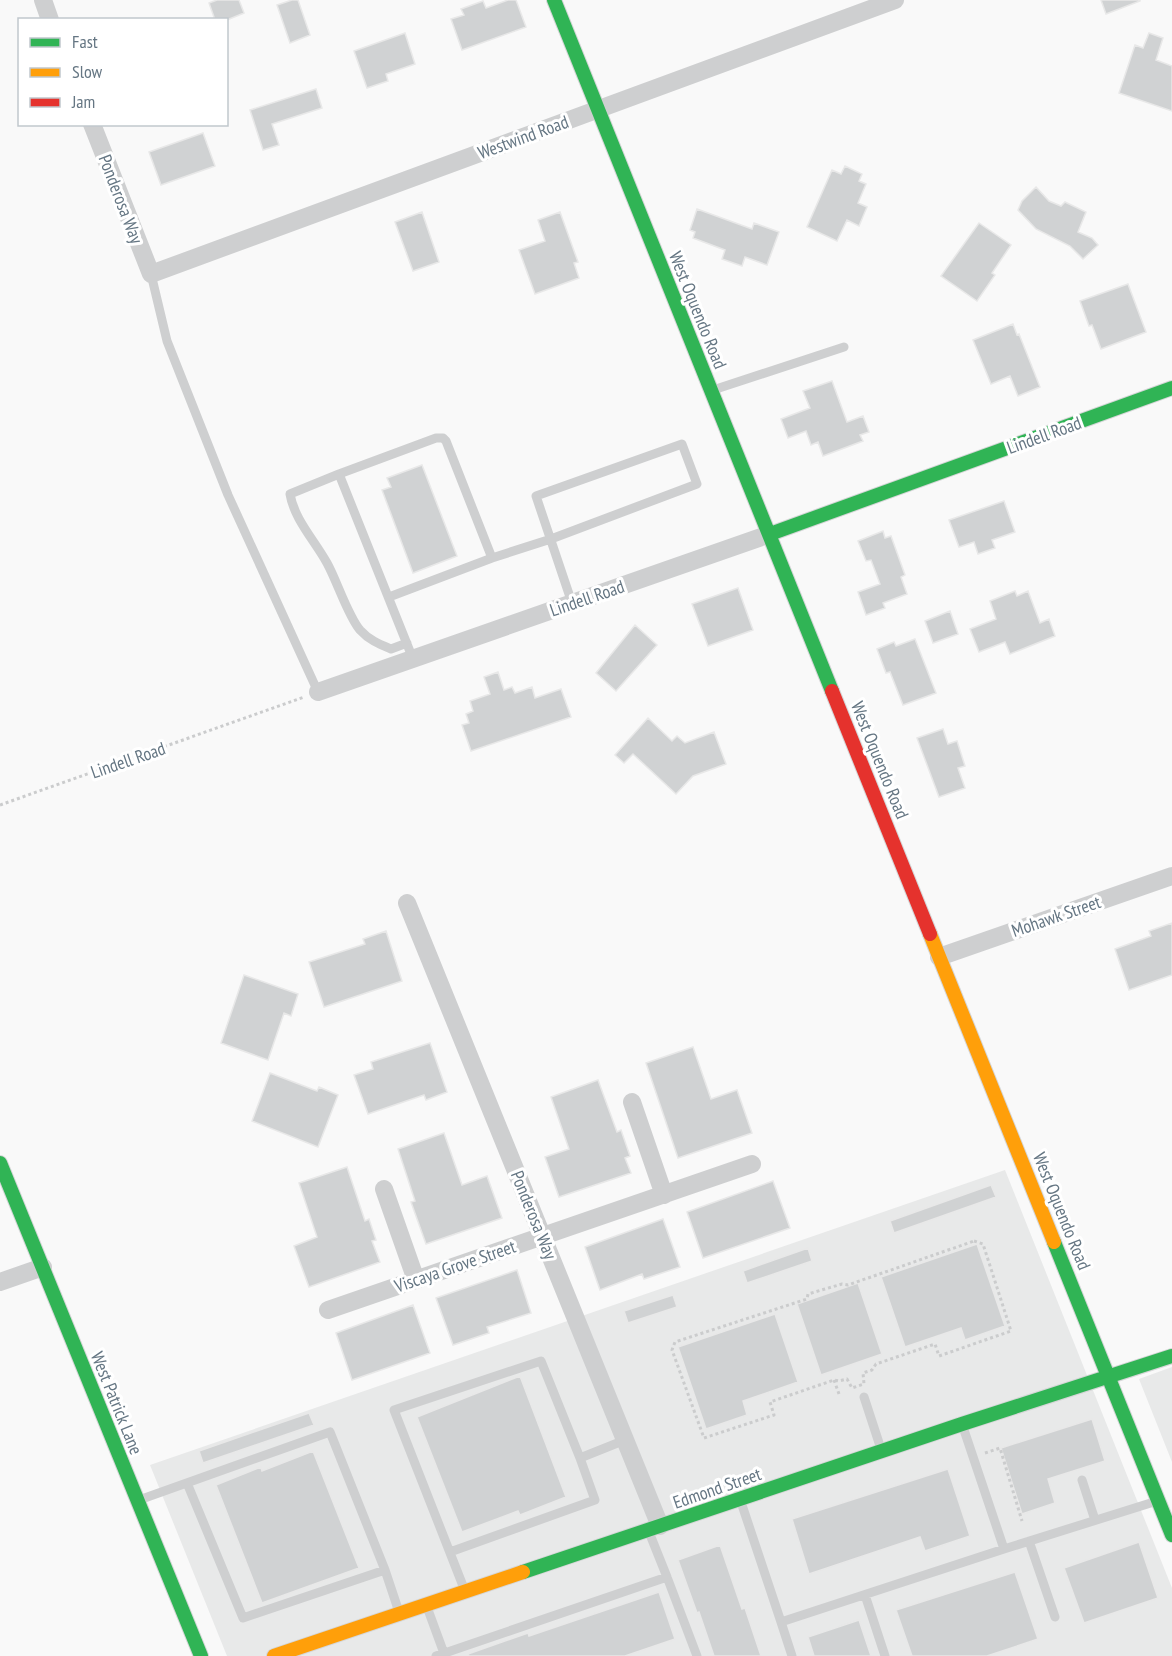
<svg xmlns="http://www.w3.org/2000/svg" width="1172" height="1656" viewBox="0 0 1172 1656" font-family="'PT Sans Narrow',sans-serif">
<rect width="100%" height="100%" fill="#f9f9f9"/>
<path fill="#e8e9e9" d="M1005 1170 1172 1588V1656H227L150 1465Z
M1172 1367V1462L1139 1379Z"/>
<path fill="#d0d2d3" stroke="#e8e8e8" stroke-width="1.5" d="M217 0H239L244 13 227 20H215L209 3Z
M292 0H298L310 35 290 43 277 5Z
M508 0H516L526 27 462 50 451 19 464 15 461 9 483 1 486 8Z
M1101 0H1140V1L1106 14Z
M405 33 415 64 386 74 388 81 367 88 354 51Z
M1149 33 1163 38 1156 60 1172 66V111L1119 93 1135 45 1143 48Z
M316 89 322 108 272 124 279 145 263 150 250 110Z
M203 133 215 166 161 185 149 152Z
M845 166 862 174 859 181 866 184 858 203 867 207 859 226 847 220 837 241 807 227 832 170 841 174Z
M1036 187 1049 201 1061 206 1065 202 1086 212 1078 232 1092 238 1098 245 1083 259 1070 246 1036 229 1018 210 1022 201Z
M697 209 752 229 754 223 779 232 767 265 745 257 742 266 722 259 725 250 693 238 695 232 690 230Z
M422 212 439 262 413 271 395 222Z
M560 212 578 262 574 263 579 278 535 294 519 250 545 241 538 220Z
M979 223 1011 245 992 273 995 275 977 301 941 276Z
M1128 284 1146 332 1101 349 1092 325 1089 326 1080 301Z
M1013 324 1017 335 1019 334 1040 387 1018 396 1010 376 991 384 973 340Z
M832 381 847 422 863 416 869 432 860 435 863 441 823 456 818 442 811 445 806 431 788 438 781 419 810 408 803 391Z
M422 465 457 556 413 573 382 490 391 487 387 478Z
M1004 501 1015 532 992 540 995 548 978 554 974 542 959 547 949 520Z
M883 531 885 538 891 536 905 575 901 577 907 594 883 603 885 608 866 615 858 592 880 584 871 560 866 561 858 541Z
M738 588 753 630 708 646 692 604Z
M1015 591 1017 596 1028 591 1040 623 1049 619 1055 636 1010 654 1005 642 979 652 970 629 996 619 990 601Z
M950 611 958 634 933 643 925 621Z
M635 625 657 645 616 691 596 673Z
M915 639 936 693 903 705 890 672 886 673 877 649 894 642 896 646Z
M498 672 504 690 512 687 515 693 532 687 535 698 561 689 571 717 471 751 462 725 469 723 466 714 473 711 470 701 490 694 484 677Z
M648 718 672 741 677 736 685 743 714 732 726 764 693 776 676 794 633 754 624 763 615 755Z
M943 729 948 744 957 741 965 766 958 768 965 788 939 797 917 738Z
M1172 923V975L1129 990 1115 949 1151 936 1149 931Z
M386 931 402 981 324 1007 309 962 365 944 363 939Z
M244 975 298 994 291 1016 284 1013 268 1060 221 1043Z
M430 1043 447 1092 426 1100 424 1095 368 1114 354 1075 373 1069 371 1062Z
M693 1047 711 1099 737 1090 752 1133 678 1158 646 1063Z
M270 1073 317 1091 319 1087 338 1095 318 1147 252 1121Z
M598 1080 617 1132 621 1130 630 1156 625 1158 631 1173 559 1197 545 1157 569 1149 551 1097Z
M444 1133 462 1185 487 1176 502 1218 426 1244 411 1202 415 1201 398 1149Z
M347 1167 365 1221 369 1219 376 1240 372 1241 380 1262 309 1287 294 1246 317 1237 299 1183Z
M773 1181 790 1228 703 1258 687 1212Z
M991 1185 996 1197 894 1233 890 1221Z
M663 1219 680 1267 644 1279 642 1274 600 1290 585 1247Z
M977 1244 1005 1326 965 1340 961 1328 905 1347 881 1277Z
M808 1248 812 1261 747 1283 743 1271Z
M517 1270 531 1313 487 1327 489 1333 453 1345 436 1298Z
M858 1283 882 1354 821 1375 797 1304Z
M673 1295 677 1307 628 1323 624 1311Z
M413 1305 430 1353 352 1380 336 1333Z
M775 1314 798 1382 743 1401 747 1415 706 1429 678 1347Z
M520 1376 566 1497 520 1515 518 1511 462 1532 417 1417Z
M309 1413 314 1425 203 1463 199 1451Z
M1092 1419 1105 1461 1048 1479 1055 1503 1022 1514 1001 1448Z
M313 1451 359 1568 262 1603 216 1485 261 1467 262 1471Z
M948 1469 970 1536 925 1551 920 1537 809 1574 792 1519Z
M1139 1542 1158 1598 1084 1623 1064 1568Z
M720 1545 742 1609 745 1608 761 1656H714L699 1612 697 1613 678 1560Z
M1015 1572 1038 1639 987 1656H912L896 1610Z
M659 1592 675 1639 625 1656H469L468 1654 528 1633 529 1636Z
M859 1620 871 1656H814L808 1637Z"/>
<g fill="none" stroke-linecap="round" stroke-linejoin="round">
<g stroke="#d5d6d7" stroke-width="16">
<path id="fast" d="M554 0 832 691
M770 534 1172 388
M0 1163 201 1656
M1054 1242 1172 1535
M523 1572 962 1424 1172 1356"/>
</g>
<g stroke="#d5d6d7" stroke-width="16">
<path id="slow" d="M930 934 1054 1242
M274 1656 523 1572"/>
</g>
<g stroke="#d5d6d7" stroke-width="16">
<path id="jam" d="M832 691 930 934"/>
</g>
<path stroke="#cbcccd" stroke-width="3" stroke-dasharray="3 3" stroke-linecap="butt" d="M0 805 304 697
M974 1241 983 1244 1011 1331 939 1356 935 1344 876 1364 872 1370 863 1373 864 1384 852 1388 847 1379 839 1381 834 1380 770 1402 774 1415 704 1438 672 1350 675 1342 807 1299 808 1294 842 1284 848 1285Z
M834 1380 839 1394
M985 1453 1000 1448 1022 1521"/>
<path stroke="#cecfd0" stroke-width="9" d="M151 274 167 341 228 495 318 692
M713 390 844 347
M339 474 290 494C294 519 315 541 327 563 337 581 348 616 360 630 369 640 379 644 391 649L407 643
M492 558 551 539 697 484 682 444 536 496 572 603
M389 597 492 558 446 441 443 438H436L339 474 413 659
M864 1397 881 1449
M1082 1480 1095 1520
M187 1483 243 1618 385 1570
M740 1499 781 1622 1004 1549 963 1427
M139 1500 330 1432 385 1570 399 1612
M649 1532 667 1577
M1029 1541 1055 1617
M1004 1549 1157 1501
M450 1552 595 1500 580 1458
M465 1591 394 1410 541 1361 580 1458 625 1440
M865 1595 885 1656
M427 1607 445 1656
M781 1622 792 1656
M436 1656 667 1577 697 1656"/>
<path stroke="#cecfd0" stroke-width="18" d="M43 0 50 20
M92 124 151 274 895 0
M318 692 770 534
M407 903 660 1526
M939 957 1172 876
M632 1102 664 1195
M384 1189 416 1280
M0 1282 43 1267
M328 1310 752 1164"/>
<use href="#fast" stroke="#30b455" stroke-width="14"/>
<use href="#slow" stroke="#ff9f0a" stroke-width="14"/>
<use href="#jam" stroke="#e5322d" stroke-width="14"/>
</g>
<g text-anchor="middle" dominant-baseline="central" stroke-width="6" stroke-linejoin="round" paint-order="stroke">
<g font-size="18" fill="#657683" stroke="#fff">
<text transform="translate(523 137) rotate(-20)">Westwind Road</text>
<text transform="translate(121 199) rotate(69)">Ponderosa Way</text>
<text transform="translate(698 310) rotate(68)">West Oquendo Road</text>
<text transform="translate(1044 435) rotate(-20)">Lindell Road</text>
<text transform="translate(587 598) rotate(-19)">Lindell Road</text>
<text transform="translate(128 760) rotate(-19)">Lindell Road</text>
<text transform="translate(880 760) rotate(68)">West Oquendo Road</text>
<text transform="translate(1056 916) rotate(-19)">Mohawk Street</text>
<text transform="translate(1062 1211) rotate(68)">West Oquendo Road</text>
<text transform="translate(534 1215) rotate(68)">Ponderosa Way</text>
<text transform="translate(455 1266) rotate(-19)">Viscaya Grove Street</text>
<text transform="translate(117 1403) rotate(68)">West Patrick Lane</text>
<text transform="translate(717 1488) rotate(-19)">Edmond Street</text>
</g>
</g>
<rect x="18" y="18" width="210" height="108" fill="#ffffff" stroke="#c1c8cd" stroke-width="1.5"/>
<rect x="30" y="38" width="30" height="9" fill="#30b455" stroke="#c1c8cd" stroke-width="1.5"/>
<text x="72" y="48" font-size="18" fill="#657683">Fast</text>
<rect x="30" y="68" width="30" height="9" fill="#ff9f0a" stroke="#c1c8cd" stroke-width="1.5"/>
<text x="72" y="78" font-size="18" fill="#657683">Slow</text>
<rect x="30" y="98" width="30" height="9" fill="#e5322d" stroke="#c1c8cd" stroke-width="1.5"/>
<text x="72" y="108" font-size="18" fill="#657683">Jam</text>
</svg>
